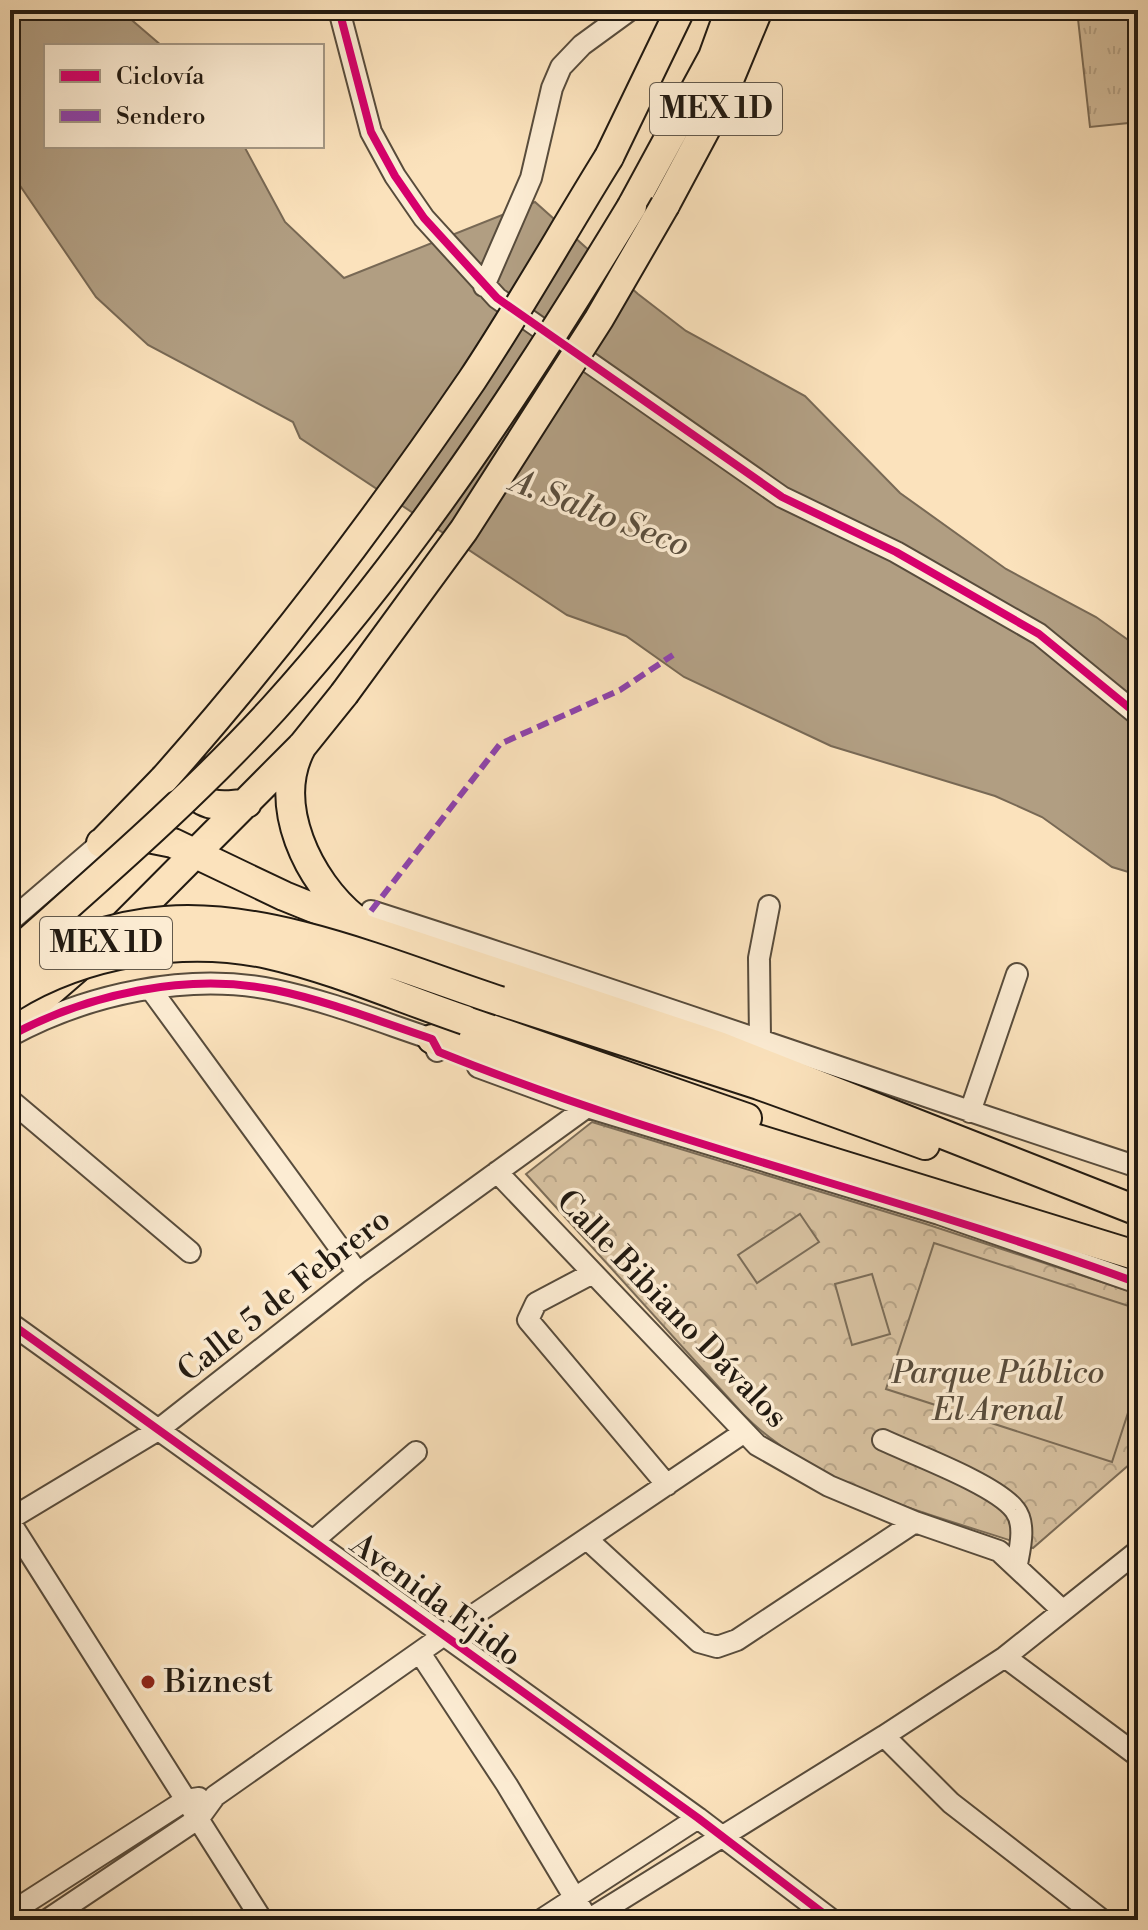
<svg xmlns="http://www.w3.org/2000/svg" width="1148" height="1930" viewBox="0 0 1148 1930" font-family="'Libre Bodoni',serif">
<defs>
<pattern id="grass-tufts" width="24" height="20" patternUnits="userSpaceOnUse" patternTransform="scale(2)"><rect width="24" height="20" fill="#d6c09f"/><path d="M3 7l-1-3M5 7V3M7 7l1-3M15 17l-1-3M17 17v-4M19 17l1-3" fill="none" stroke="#b7a488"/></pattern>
<pattern id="park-crowns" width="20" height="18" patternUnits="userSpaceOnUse" patternTransform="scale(2)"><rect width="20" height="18" fill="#d6c09f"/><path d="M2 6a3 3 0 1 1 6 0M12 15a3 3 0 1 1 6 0" fill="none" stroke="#b7a488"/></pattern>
</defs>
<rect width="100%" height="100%" fill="#fbe2bc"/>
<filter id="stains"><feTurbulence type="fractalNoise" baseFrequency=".0025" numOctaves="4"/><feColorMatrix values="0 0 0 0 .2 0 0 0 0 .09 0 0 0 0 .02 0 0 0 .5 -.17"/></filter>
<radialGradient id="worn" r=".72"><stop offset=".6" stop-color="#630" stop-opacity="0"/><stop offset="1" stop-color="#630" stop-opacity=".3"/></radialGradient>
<path fill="url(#grass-tufts)" stroke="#7c6d58" stroke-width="2" d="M1077 10H1138V122L1090 127Z"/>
<path fill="url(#park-crowns)" stroke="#7c6d58" stroke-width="2" d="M592 1122 926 1224 1138 1294V1457L1033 1548C934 1514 818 1490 743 1414L526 1174Z"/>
<path fill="#d6c09f" stroke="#7c6d58" stroke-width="2" d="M800 1214 819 1242 757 1283 738 1255Z
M934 1243 1138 1309V1382L1112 1462 886 1389Z
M872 1274 890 1334 852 1345 835 1284Z"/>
<path fill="#b19e82" stroke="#786955" stroke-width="2" d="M10 10H120L162 46H46V146H244L285 222 344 278 535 202 638 294 686 331 805 396 900 493 1006 569 1096 617 1138 647V875L1112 867 1042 817 995 796 831 746 684 677 626 636 567 615 300 438 293 422 148 345 96 297 10 171Z"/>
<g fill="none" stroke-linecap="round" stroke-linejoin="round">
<g stroke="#584c3c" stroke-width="24">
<path id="minor" d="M339 10 371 132 395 176 424 218 497 298 782 497 896 552 1039 634 1138 715
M484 286 531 178 552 88 561 67 582 45 630 10
M371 911C628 993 882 1083 1138 1167
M10 921 101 843
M152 991 358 1273
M10 1036C87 994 188 972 275 990 328 1001 381 1022 432 1039L437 1051
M760 1038 759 958 769 906
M478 1067 587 1107 939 1214 1138 1283
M10 1100 190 1252
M970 1112 1017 974
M497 1172 757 1445 829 1486 915 1522 999 1551 1062 1610
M593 1273 536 1303 528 1320 667 1485
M10 1323 698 1818 832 1920
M883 1440C913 1454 997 1485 1015 1510 1026 1524 1020 1548 1017 1564
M10 1519 158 1430 358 1273 587 1107
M10 1522 262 1920
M588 1540 699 1642 717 1647 737 1640 915 1522
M313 1541 416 1452
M420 1653 507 1785 588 1920 884 1736 1005 1657 1138 1551
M1005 1657 1138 1756
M884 1736 951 1803 1102 1920
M10 1913 186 1800 199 1798
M47 1920 199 1818 215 1796 444 1635 743 1433
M541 1920 698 1818"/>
</g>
<g stroke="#221a11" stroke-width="32">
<path id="highway" d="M609 157 680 10
M665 205 719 104 758 10
M632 206 713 57 730 10
M302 746C270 804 309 882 355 919
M190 751C183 799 202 811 247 803
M101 843 133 835 173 843 284 896 368 930 719 1046 1138 1211
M102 843 164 779
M113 936 303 745 344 694
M500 1001 759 1085 925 1145
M465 1020 747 1118
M10 1026 76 969
M432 1039 1138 1256"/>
</g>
<use href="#minor" stroke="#fcecd3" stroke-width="20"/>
<use href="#highway" stroke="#fbe2bc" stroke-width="28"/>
<g stroke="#221a11" stroke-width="32" stroke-linecap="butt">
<path id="highway-bridge" d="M344 694 464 530 599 319 665 205
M164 779C276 653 377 519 472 380 520 308 563 231 609 157
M10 957C101 876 192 798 274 708 412 555 526 381 632 206
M10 970C59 946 110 925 165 921 272 912 399 968 500 1001
M10 998C84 952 183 936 268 954 335 969 400 998 465 1020"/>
</g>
<use href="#highway-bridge" stroke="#fbe2bc" stroke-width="28"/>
<path stroke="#8e44ad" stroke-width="6" stroke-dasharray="12 6" stroke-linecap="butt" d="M371 911 500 744 620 690 673 655"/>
<g stroke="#fcecd3" stroke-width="13">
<path id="cycleway" d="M339 10 371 132 395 176 424 218 497 298 782 497 896 552 1039 634 1138 715
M10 1036C87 994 188 972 275 990 328 1001 381 1022 432 1039L439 1052C667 1144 908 1198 1138 1283
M10 1323 698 1818 832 1920"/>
</g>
<use href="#cycleway" stroke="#d6006c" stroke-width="8"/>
</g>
<circle fill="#8f2418" stroke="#fcecd3" stroke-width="3" cx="148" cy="1682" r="8"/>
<g text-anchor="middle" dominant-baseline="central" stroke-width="7" stroke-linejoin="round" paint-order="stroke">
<g fill="#fcecd3" stroke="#63594b" stroke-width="2">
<rect x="650" y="83" width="132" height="52" rx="6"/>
<rect x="40" y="917" width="132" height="52" rx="6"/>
</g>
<g font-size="30" font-weight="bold" fill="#221a11">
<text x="716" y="109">MEX 1D</text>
<text x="106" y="943">MEX 1D</text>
</g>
<g font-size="32" fill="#221a11" stroke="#fcecd3">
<text transform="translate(284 1295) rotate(-38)">Calle 5 de Febrero</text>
<text transform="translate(672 1309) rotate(46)">Calle Bibiano Dávalos</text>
<text transform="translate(436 1600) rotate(36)">Avenida Ejido</text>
</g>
<g font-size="32" font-style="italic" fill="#584c3c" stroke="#fcecd3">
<text x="998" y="1373">Parque Público<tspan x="998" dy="37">El Arenal</tspan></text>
</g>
<g font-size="32" fill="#221a11" stroke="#fcecd3" text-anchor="start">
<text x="164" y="1682">Biznest</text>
</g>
<g font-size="34" font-style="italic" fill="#5b4f3e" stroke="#fcecd3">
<text transform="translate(600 514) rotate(21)">A. Salto Seco</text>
</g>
</g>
<rect width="1148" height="1930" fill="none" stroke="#fbe2bc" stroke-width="40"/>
<rect x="12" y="12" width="1124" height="1906" fill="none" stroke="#221a11" stroke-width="4"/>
<rect x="20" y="20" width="1108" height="1890" fill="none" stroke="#221a11" stroke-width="2"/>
<rect x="44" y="44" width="280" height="104" fill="#fcecd3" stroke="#a59885" stroke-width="2"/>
<rect x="60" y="70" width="40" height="12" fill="#d6006c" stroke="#a59885" stroke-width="2"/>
<text x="116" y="84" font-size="24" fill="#221a11">Ciclovía</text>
<rect x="60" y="110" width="40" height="12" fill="#8e44ad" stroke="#a59885" stroke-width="2"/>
<text x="116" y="124" font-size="24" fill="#221a11">Sendero</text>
<rect width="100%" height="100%" filter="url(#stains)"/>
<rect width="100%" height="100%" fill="url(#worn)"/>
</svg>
